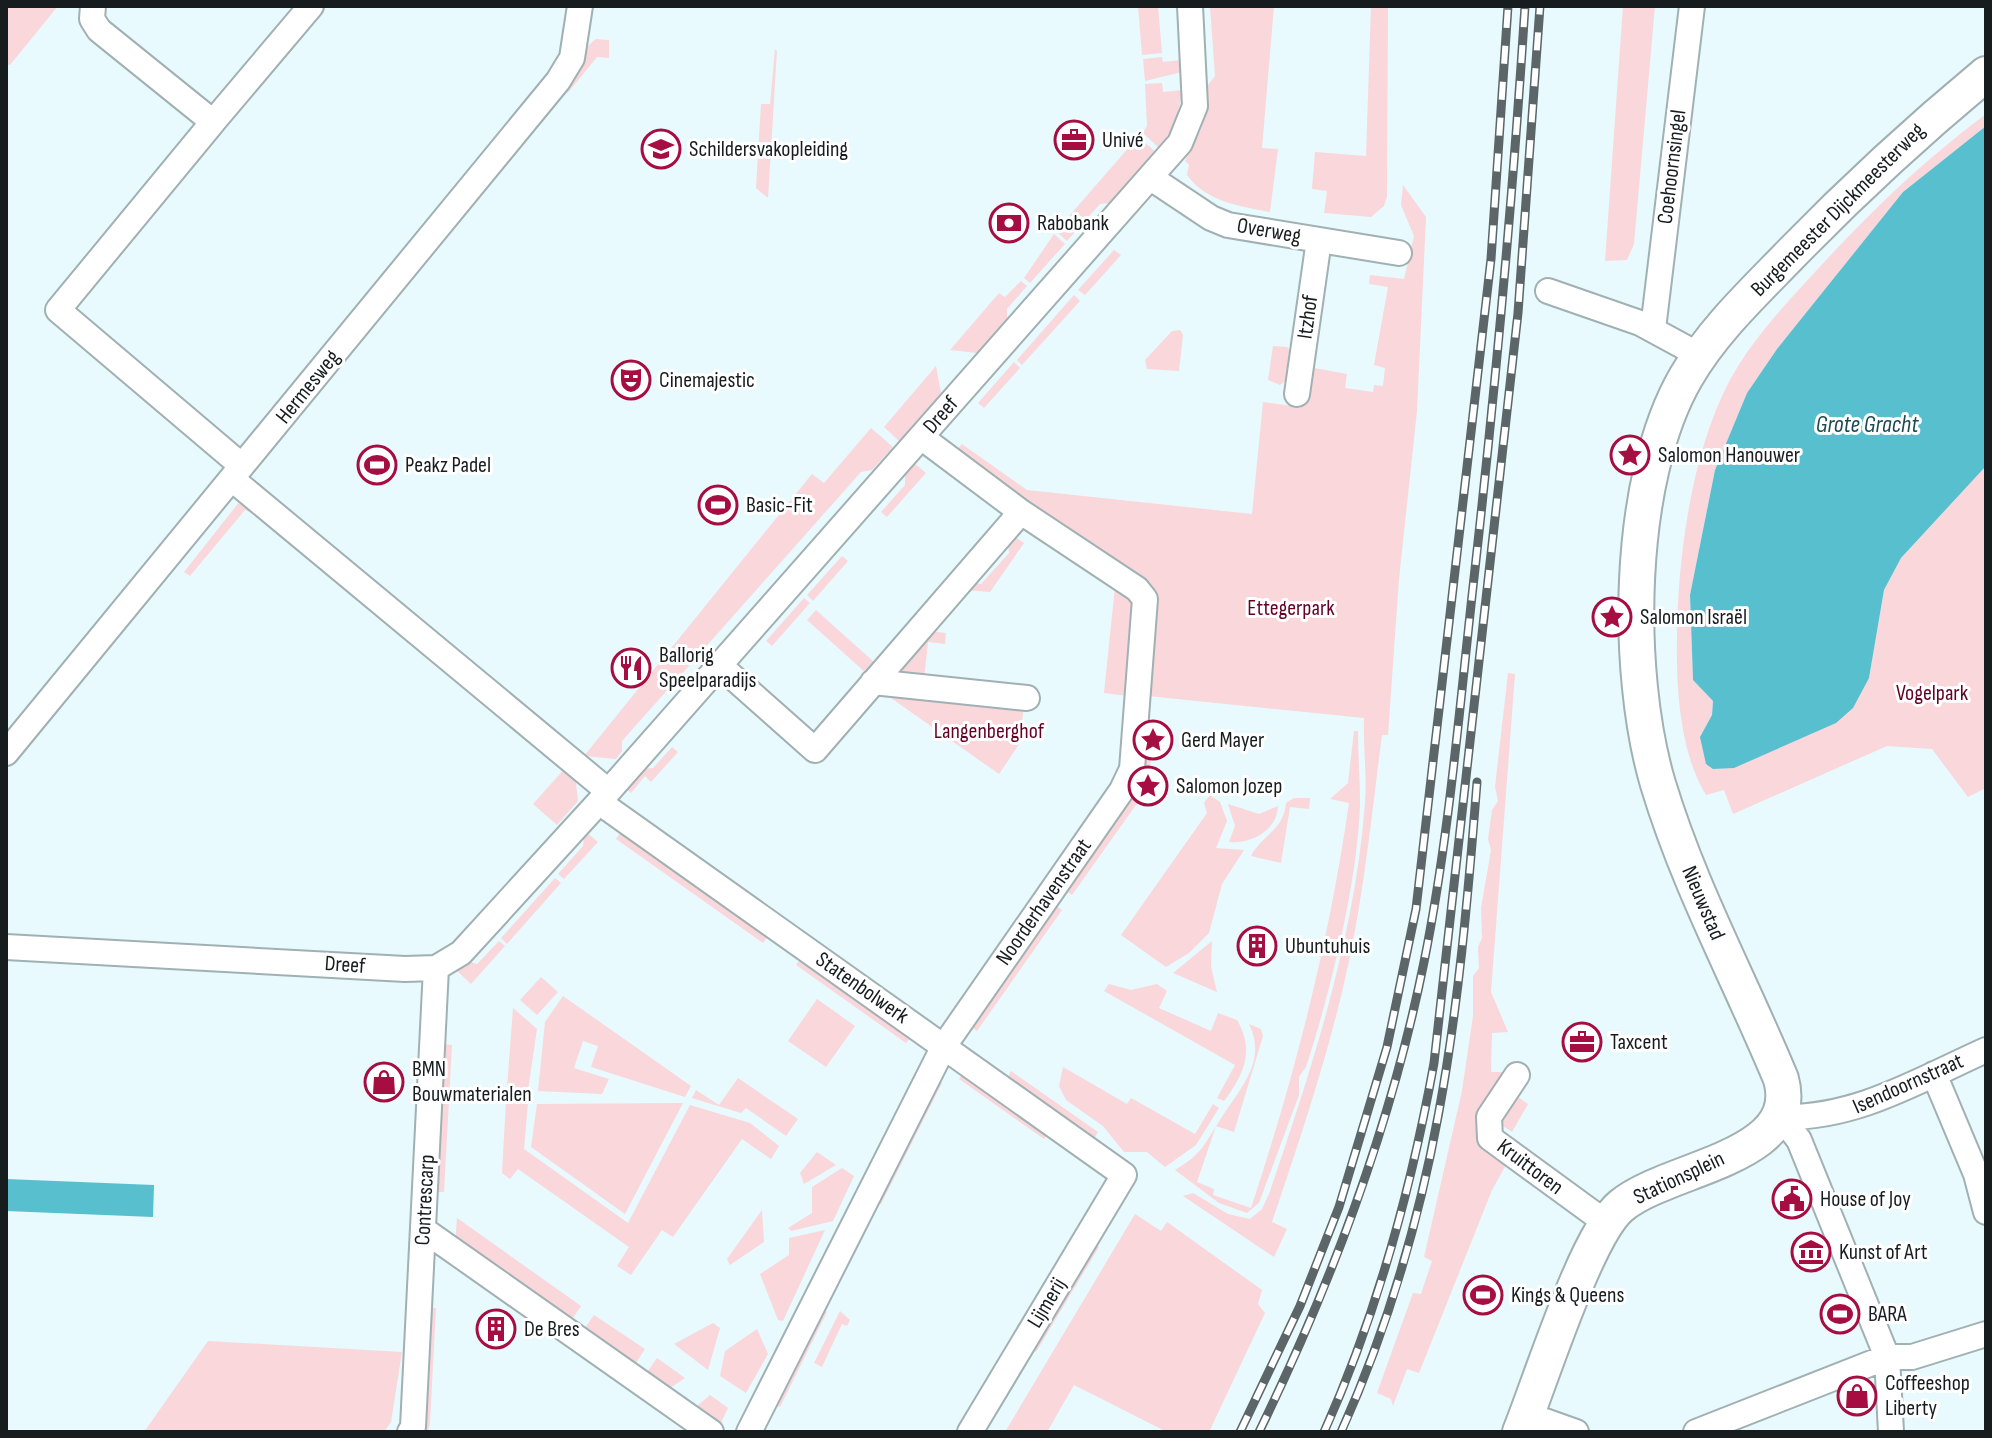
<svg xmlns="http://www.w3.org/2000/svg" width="1992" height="1438" viewBox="0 0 1992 1438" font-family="'Sofia Sans Condensed',sans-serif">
<rect width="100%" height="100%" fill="#e8fafd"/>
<path fill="#f9d7db" d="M6 6H58L10 65 6 64Z
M1138 6H1158L1162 53 1142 55Z
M1210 6H1274L1262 148 1278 149 1270 212C1240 206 1206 202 1187 175L1189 165 1185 161 1202 127 1208 85 1215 76Z
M1371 6H1388L1387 197 1384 206 1371 217 1324 213 1327 191 1312 189 1315 152 1366 156Z
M1623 6H1655L1634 244 1627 260 1605 261Z
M596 39 609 40V58L597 57 567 94 589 45Z
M775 49 777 51 768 198 756 188 761 104H770Z
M1162 57 1163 62 1181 60 1182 72 1145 81 1143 59Z
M1162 83 1163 92 1183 90 1175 125 1159 148 1143 133 1147 126 1145 84Z
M1986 114V126L1903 192 1777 349 1747 393 1715 470 1690 595 1693 680 1713 701 1712 715 1700 737 1869 678 1884 590 1901 558 1986 466V788L1968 797 1932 749 1887 746 1733 814 1724 790 1706 795C1679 751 1676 685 1677 635 1678 555 1692 451 1730 380 1753 338 1784 306 1816 271 1869 213 1923 161 1986 114Z
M1138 137 1156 152 1111 203 1100 204 1067 241 1056 231Z
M1403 185 1426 217 1417 411 1399 579 1388 735H1382C1371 819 1363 905 1343 988 1324 1068 1298 1145 1272 1222L1287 1229 1274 1257 1183 1196 1193 1193 1228 1214 1250 1219 1262 1209 1269 1194C1312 1068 1355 937 1365 803 1367 775 1363 746 1364 718L1148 696 1155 612 1067 528 956 451 962 444 1027 490 1252 514 1263 402 1300 407 1309 367 1347 374 1345 388 1373 392 1374 385 1383 386 1385 368 1374 365 1388 287 1369 284 1370 275 1404 279 1414 236 1401 205Z
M1054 234 1065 244 1030 283 1024 278Z
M1114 250 1121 255 1085 295 1078 290Z
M1021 281 1027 286 1007 309V319L977 353 950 350 999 293 1005 297Z
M1074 295 1080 301 1022 365 1017 360Z
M1172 331 1180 330 1183 335 1179 371 1147 369 1145 360Z
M1273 346 1287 347 1291 351 1287 380 1280 385 1268 380Z
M1014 362 1020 368 984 408 978 403Z
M936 366 941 393 899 441 884 427Z
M871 428 893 447 872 470 861 472 622 741V751L616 759 584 756 812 474 824 483Z
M914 463 926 473 887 517 881 512 905 485V472Z
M240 501 261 518 245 510 190 576 184 572Z
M1014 536 1024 543 990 592 965 590 971 583 981 584 1009 553 1008 542Z
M842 556 848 561 813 601 807 595Z
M1115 587 1134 603 1128 696 1104 693Z
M804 598 810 603 772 646 766 641Z
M816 610 875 663 866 673 807 620Z
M929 631 946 633 945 644 928 642 924 680 890 676Z
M1508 673 1515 674 1491 992 1508 1032 1492 1033 1491 1072H1509L1494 1155 1506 1165 1492 1190 1421 1368 1419 1373 1407 1369 1393 1406 1391 1399 1377 1393 1413 1293 1421 1294 1432 1261 1424 1257 1462 1091 1473 1016V976L1479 968 1478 947 1482 938 1481 908 1491 850 1488 839 1492 810 1498 801 1495 787Z
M881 691 1024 702 1020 743 999 774Z
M1354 731H1358C1358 755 1360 780 1360 804 1358 880 1330 994 1306 1067L1299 1077V1095L1259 1203 1247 1213 1219 1203 1175 1170C1202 1154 1204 1145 1220 1120 1239 1089 1268 1062 1249 1024L1261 1029 1263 1036 1234 1132 1216 1126 1197 1182 1214 1189 1213 1195 1251 1208C1295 1075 1329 942 1349 803L1330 799 1348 783Z
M1143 738 1153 739 1148 788 1072 895 1065 890Z
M672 747 678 752 651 782 645 776 631 793 625 788 641 769 653 768Z
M566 767 575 774 578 801 557 825 533 804Z
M1210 795 1220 802 1227 821 1216 848 1244 850 1222 884 1209 933 1189 953 1166 967 1121 935 1207 813 1204 803Z
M1294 798H1310L1309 809 1290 807 1281 863 1251 856C1262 835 1284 830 1286 803Z
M1228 804 1259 814 1278 806C1277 831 1251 844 1229 842L1235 826Z
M585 831 598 842 564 879 558 874 583 846Z
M621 832 768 936 763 943 616 839Z
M555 878 561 883 507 944 501 938Z
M1055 905 1062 910 977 1031 970 1026Z
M499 941 505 946 471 984 454 968 466 961 477 964Z
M1212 941 1211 967 1217 992 1173 973Z
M801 958 912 1036 906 1043 796 965Z
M541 977 558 992 537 1015 520 1000Z
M1109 984 1131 990 1157 984 1167 991 1159 1008 1211 1031 1218 1013 1237 1020C1255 1051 1244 1074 1224 1101L1217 1098 1235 1065 1104 991Z
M563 996 691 1086 685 1097 591 1067 598 1046 583 1041 574 1068 609 1079 602 1094 538 1091 545 1022Z
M817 999 855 1026 826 1067 788 1041Z
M513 1008 537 1029 528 1090 507 1088Z
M442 1044 452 1045 444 1192H434Z
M1063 1067 1127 1104 1131 1098 1195 1134 1213 1104 1219 1108 1196 1145 1165 1167 1147 1152H1124L1103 1126 1066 1100 1059 1086Z
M1011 1071 1098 1132 1094 1139 1007 1078Z
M964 1072 1049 1132 1044 1139 959 1079Z
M738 1078 798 1119 786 1136 746 1108 741 1113 692 1098 696 1090 719 1105Z
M934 1079 942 1083 881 1204 873 1200Z
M1515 1095 1528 1104 1512 1132 1497 1122Z
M506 1101 528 1103 524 1149 628 1223 690 1105 750 1123 779 1146 771 1159 742 1139 673 1237 662 1230 631 1275 617 1266 629 1247 518 1169 510 1179 502 1173Z
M683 1103 625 1214 531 1147 537 1104Z
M817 1152 836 1165 804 1184 800 1173Z
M842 1168 854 1176 833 1221 791 1231 788 1228 812 1213V1187Z
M762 1210 764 1242 730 1265 727 1259Z
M1135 1214 1161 1231 1167 1222 1262 1290 1258 1304 1265 1313 1209 1432H1167L1074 1385 1047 1432H1005Z
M457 1218 581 1306 568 1325 455 1246Z
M825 1230 783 1321 778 1320 760 1274 789 1255V1238Z
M1091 1242 1099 1247 1036 1352 1029 1347Z
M428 1308H436L430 1423 428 1432H418Z
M819 1308 827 1312 780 1407 771 1403Z
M840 1311 850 1320 847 1326 842 1324 822 1367 814 1363Z
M594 1315 645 1349 632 1369 580 1335Z
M713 1323 720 1328 708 1370 674 1344Z
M757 1329 768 1354 746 1393 720 1376 725 1351Z
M208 1341 402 1352 391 1422 384 1432H144Z
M657 1358 685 1378 663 1393 643 1378Z
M710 1395 728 1408 717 1431 691 1411Z"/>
<path fill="#58bfcf" d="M1986 126V466L1901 558 1884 590 1869 678 1853 708 1836 723 1734 768 1713 769 1706 764 1700 737 1712 715 1713 701 1693 680 1690 595 1715 470 1747 393 1777 349 1903 192Z
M6 1179 154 1185 153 1217 6 1211Z"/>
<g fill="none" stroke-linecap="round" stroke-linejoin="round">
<g stroke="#a0b0b3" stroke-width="28">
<path id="street" d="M93 6 92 19 99 30 213 122 311 6
M213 122 58 310 242 466
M1151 178 1211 218 1228 225 1399 253
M1548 291 1640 323 1699 355
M1653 329 1692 6
M1297 394 1319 240
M232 479 608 791
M718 664 815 750 1021 512
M873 682 1027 698
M6 753 558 81 572 58 580 6
M599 802 1124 1175 970 1432
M6 947 405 969 436 968 461 953 599 802 1180 143 1195 106 1190 6
M1934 1074 1976 1174 1986 1212
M1517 1075 1489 1117 1490 1138 1605 1222
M1781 1117 1799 1140 1887 1357 1891 1432
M1781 1117C1856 1119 1919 1080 1986 1050
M424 1230 711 1432
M1524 1423 1545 1421 1576 1432
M410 1432 413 1427 436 968
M749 1432 944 1046 1122 790 1132 769 1145 599 1137 589 1021 512 921 437
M1696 1432 1887 1357H1912L1986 1334"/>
</g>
<g stroke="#a0b0b3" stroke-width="38">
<path id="secondary" d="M1520 1432C1540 1383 1586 1235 1621 1206 1667 1167 1803 1159 1781 1079 1740 980 1689 887 1658 784 1625 673 1626 480 1686 377 1712 332 1751 295 1787 258 1850 193 1916 132 1986 74"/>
</g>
<use href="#street" stroke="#fff" stroke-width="24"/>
<use href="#secondary" stroke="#fff" stroke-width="34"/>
<g stroke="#5c6668" stroke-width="9">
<path id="rail" d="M1240 1432 1300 1306 1339 1207 1387 1047 1416 909 1491 259 1508 6
M1259 1432C1332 1282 1391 1126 1424 962 1450 833 1460 700 1475 569 1496 381 1513 194 1525 6
M1324 1432C1377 1314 1411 1190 1434 1063L1518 313 1540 6
M1341 1432C1438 1217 1459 1014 1477 782"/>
</g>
<use href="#rail" stroke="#fff" stroke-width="6" stroke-dasharray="18" stroke-linecap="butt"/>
</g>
<defs>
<g id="office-ring" transform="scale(2)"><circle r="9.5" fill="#fff" stroke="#a60e42" stroke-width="1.5"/><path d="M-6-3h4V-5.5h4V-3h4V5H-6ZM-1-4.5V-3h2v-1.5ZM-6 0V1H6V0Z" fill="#a60e42"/></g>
<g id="school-ring" transform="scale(2)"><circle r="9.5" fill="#fff" stroke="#a60e42" stroke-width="1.5"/><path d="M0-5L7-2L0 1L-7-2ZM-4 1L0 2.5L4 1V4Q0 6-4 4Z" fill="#a60e42"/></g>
<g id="bank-ring" transform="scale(2)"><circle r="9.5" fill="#fff" stroke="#a60e42" stroke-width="1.5"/><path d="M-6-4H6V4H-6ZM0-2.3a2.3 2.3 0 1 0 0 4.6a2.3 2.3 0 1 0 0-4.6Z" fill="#a60e42"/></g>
<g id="theatre-ring" transform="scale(2)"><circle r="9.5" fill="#fff" stroke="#a60e42" stroke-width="1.5"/><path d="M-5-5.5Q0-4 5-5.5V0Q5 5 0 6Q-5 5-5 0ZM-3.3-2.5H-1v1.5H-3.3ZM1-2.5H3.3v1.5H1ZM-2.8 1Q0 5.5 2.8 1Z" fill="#a60e42"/></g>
<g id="sight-ring" transform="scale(2)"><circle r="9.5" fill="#fff" stroke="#a60e42" stroke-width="1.5"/><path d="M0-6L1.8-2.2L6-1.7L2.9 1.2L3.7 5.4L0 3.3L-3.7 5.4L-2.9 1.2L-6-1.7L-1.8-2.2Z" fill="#a60e42"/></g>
<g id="stadium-ring" transform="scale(2)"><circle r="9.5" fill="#fff" stroke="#a60e42" stroke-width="1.5"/><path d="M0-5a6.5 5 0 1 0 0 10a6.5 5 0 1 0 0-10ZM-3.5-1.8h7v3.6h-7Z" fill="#a60e42"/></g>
<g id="restaurant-ring" transform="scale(2)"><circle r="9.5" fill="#fff" stroke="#a60e42" stroke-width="1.5"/><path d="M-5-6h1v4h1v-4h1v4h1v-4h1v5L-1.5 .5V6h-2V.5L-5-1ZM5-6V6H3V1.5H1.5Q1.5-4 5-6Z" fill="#a60e42"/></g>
<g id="building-ring" transform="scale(2)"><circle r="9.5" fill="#fff" stroke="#a60e42" stroke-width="1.5"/><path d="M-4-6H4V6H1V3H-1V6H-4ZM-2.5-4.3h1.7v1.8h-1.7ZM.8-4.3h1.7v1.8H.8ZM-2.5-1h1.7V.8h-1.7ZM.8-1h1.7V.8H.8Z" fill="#a60e42"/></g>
<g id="shop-ring" transform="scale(2)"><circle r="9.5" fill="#fff" stroke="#a60e42" stroke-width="1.5"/><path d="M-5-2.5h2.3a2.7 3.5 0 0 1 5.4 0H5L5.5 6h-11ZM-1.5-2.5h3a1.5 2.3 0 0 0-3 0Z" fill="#a60e42"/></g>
<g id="civic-ring" transform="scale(2)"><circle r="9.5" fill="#fff" stroke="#a60e42" stroke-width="1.5"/><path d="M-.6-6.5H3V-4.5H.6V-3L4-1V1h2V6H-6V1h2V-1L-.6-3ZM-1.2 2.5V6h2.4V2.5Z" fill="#a60e42"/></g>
<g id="museum-ring" transform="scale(2)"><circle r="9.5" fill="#fff" stroke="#a60e42" stroke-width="1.5"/><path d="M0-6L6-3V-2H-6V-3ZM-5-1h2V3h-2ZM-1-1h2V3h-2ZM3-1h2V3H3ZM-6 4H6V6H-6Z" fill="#a60e42"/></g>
</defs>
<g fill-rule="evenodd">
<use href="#office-ring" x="1074" y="140"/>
<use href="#school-ring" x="661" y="149"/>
<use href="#bank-ring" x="1009" y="223"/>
<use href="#theatre-ring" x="631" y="380"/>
<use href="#sight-ring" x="1630" y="455"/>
<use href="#stadium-ring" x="377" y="465"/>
<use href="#stadium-ring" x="718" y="505"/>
<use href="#sight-ring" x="1612" y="617"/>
<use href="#restaurant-ring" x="631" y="668"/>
<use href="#sight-ring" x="1153" y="740"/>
<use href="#sight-ring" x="1148" y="786"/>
<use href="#building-ring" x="1257" y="946"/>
<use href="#office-ring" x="1582" y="1042"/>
<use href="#shop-ring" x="384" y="1082"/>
<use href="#civic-ring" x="1792" y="1199"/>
<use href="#museum-ring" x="1811" y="1252"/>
<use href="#stadium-ring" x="1483" y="1295"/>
<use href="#stadium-ring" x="1840" y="1314"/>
<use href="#building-ring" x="496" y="1329"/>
<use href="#shop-ring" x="1857" y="1396"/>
</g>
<g text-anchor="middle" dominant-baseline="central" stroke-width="6" stroke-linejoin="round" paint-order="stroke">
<g font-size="22" fill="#171d1e" stroke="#fff" text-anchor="start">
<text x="1102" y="140">Univé</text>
<text x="689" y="149">Schildersvakopleiding</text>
<text x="1037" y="223">Rabobank</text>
<text x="659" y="380">Cinemajestic</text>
<text x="1658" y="455">Salomon Hanouwer</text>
<text x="405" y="465">Peakz Padel</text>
<text x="746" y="505">Basic-Fit</text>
<text x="1640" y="617">Salomon Israël</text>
<text x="659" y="655">Ballorig<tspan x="659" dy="25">Speelparadijs</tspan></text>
<text x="1181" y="740">Gerd Mayer</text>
<text x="1176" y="786">Salomon Jozep</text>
<text x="1285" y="946">Ubuntuhuis</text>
<text x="1610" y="1042">Taxcent</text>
<text x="412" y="1069">BMN<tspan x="412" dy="25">Bouwmaterialen</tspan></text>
<text x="1820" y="1199">House of Joy</text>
<text x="1839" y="1252">Kunst of Art</text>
<text x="1511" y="1295">Kings &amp; Queens</text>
<text x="1868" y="1314">BARA</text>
<text x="524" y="1329">De Bres</text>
<text x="1885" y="1383">Coffeeshop<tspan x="1885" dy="25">Liberty</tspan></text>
</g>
<g font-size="22" fill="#171d1e" stroke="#fff">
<text transform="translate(1672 167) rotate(-83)">Coehoornsingel</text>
<text transform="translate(1838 210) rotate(-45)">Burgemeester Dijckmeesterweg</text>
<text transform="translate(1269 231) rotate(10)">Overweg</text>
<text transform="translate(1308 317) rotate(-82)">Itzhof</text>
<text transform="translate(308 387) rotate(-51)">Hermesweg</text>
<text transform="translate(941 415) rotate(-49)">Dreef</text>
<text transform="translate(1044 902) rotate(-55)">Noorderhavenstraat</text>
<text transform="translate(1703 903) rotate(67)">Nieuwstad</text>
<text transform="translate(345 965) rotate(4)">Dreef</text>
<text transform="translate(862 988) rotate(35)">Statenbolwerk</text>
<text transform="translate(1908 1084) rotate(-24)">Isendoornstraat</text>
<text transform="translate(1530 1167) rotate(37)">Kruittoren</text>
<text transform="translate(1679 1178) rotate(-25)">Stationsplein</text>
<text transform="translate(425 1200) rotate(-87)">Contrescarp</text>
<text transform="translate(1047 1303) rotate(-59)">Lijmerij</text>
</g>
<g font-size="22" fill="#650224" stroke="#fff">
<text x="1291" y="608">Ettegerpark</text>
<text x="1932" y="693">Vogelpark</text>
<text x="989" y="731">Langenberghof</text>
</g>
<g font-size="24" font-style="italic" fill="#1c4a52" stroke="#fff">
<text x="1867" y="424">Grote Gracht</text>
</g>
</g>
<rect width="1992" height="1438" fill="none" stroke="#171d1e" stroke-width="16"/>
</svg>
